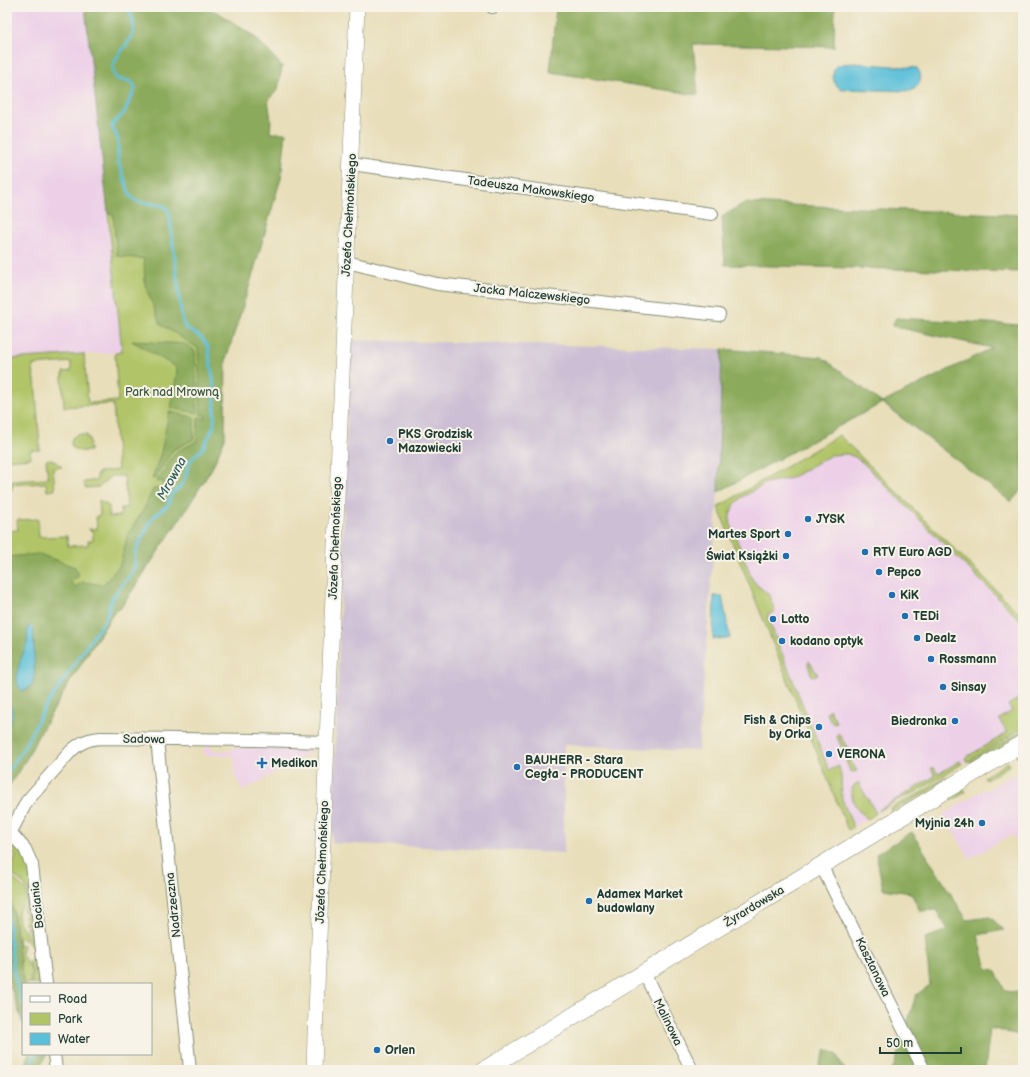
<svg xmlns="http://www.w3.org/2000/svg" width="1030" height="1077" font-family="'Balsamiq Sans',sans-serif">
<rect width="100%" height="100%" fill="#f7f3e8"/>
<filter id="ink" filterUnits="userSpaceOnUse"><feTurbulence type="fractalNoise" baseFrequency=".025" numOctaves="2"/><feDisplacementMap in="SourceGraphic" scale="8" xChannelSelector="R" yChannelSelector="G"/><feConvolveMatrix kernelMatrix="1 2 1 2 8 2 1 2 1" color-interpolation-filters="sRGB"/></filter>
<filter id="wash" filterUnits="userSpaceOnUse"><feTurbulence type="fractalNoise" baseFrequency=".012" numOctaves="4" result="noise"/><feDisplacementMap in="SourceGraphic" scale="16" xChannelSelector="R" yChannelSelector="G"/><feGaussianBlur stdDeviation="0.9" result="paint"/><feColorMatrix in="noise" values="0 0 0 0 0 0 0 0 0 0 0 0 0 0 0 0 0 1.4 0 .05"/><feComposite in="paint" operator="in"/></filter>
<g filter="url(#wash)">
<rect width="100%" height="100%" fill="#e8deb9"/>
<path fill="#edd0e8" d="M7,7H85L122,352L7,359Z
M839,435L1023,617V726L944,774L943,773L848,830L718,507Z
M204,747H212V751H233V747L310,750L312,751L243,791L234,774L235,756L204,755Z
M1012,775L1023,776V852L1012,834L970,859L943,814L985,789L986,791Z"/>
<path fill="#ccbed4" d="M350,340L722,349L718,492L698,751L564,745V853L332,843Z"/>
<path fill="#b1c468" stroke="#68804e" d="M108,213L151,215L160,221L225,438L212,468L189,505L120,609H116L105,626L7,566V531L18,530L17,520L38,519L39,537L67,536L68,546L88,545V540H93V531H90L89,529H97L96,516L100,515L99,500L109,506V517L120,516L121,508H127L124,476H111L99,487L85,488L84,482L97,480V474H99V472L118,470L113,404L64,407L62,377H63V372L71,371V362L33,365L34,379H35L40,446L38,447L40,448V450H30L31,458L7,460V396L9,387L7,380V359L84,354L88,403L118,401L115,353L122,352Z
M82,434L83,435H87V438H89L90,444L88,445V446L90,447V451C82,452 67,451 72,438L76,435Z
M839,435L1023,617V623L862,462L855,457L847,454L831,455L791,478L766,483L742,497L735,504L730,514V522L752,579L757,585L769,595L775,611L767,616L829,770L839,766L841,776L842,799L852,824V828L848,830L718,507Z
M52,459L62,467L53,468L55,490L47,491L46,483L12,485V490H7V488H10V484H12V481L48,479L46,460Z
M809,661L818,675L813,676L811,674L808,665Z
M1023,696V728L967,762L965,758L1007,733L999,719L1012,711L1008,705Z
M829,709L837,723L833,724L831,722L827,713Z
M1021,732L1023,733V737L1006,747L971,763L970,762Z
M838,733L847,747L842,748L837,737Z
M848,757L857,771L854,772L850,771L846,761Z
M960,761L962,764L916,792L895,801L879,811V810L935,776L931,768H934L938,774Z
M1008,762L1010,765L986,780L984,777Z
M946,777V778L929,792L891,811L890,808L917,795Z
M858,782L876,813L868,819C858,813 850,800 852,788Z
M964,789L966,792L951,801L949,798Z
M14,843C34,863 32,894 34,921L29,924H25L26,915L23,909C30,899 30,889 21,881C18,879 13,876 12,872C11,867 15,861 16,857L13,852L14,849Z
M7,853L11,854L13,857C13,862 9,867 10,873C13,883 29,885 26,898C25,904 20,907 18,912C18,916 18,921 21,925C24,931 28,933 26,940L18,937L19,945H23C18,959 29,960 31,971C32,975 30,980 29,984H25L22,976L14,917L7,884Z
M34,924L43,984H31L33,974L29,962C35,954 34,948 28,942L29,934L26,927H30Z"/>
<path fill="#8caa5c" stroke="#567448" d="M85,7H203L219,13L255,37L282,66L278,90L268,100L271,120L270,133H286L281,178L249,287L226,359L225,438L212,468L189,505L120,609H116L70,682L37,738L27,758L7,789V557L39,554L75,567L79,576L70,581L75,587L83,582L103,585L120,565L128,534L144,509L153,489L163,487V481L156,482L176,452L197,441L198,417L205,419L206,416L201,415L198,348L160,324L145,285L144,259L117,256L113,214L108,213Z
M556,7H835L834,47L693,44L698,95L550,72Z
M744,203L1023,215V272L725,265L722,217Z
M896,318L1023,325V488L1011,502L882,403L718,492L722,349L822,357L882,403L992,348L892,326Z
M132,341L185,344L194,350L195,352L198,413L171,408L177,372L176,367Z
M169,412L194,417V439L173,450L154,479H152L161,453Z
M912,832L967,920L990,917L1004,930L978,935L987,969L995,970L1005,991L1023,993V1036L990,1028L985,1070H891L893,1069L916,995L930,985L925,938L948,930L936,910L920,911L911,893L883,889L876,854Z
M7,884L14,917L22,976L25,984H23V1024L9,982L7,973Z
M826,1049L836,1054L845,1070H817Z
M28,1054H47C45,1060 40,1064 38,1070H23Z"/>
<path fill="#5bbfd9" stroke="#3d7e86" d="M854,63L917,68C924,77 920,87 910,91L842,89C832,85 831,74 836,66L842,64Z
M714,596H722L730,638L713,639Z
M31,626L33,628C34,637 34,647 34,656C34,668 38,687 22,691C10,680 23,655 27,643C28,637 27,632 28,627Z
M7,702C16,710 12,720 7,729Z"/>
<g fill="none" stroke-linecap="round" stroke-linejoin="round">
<path stroke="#5bbfd9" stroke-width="3" d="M7,774L23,749L44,709L106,618L112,598L131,574L135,566V555L136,550L151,520L154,516L168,505L171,494L179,488L185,479L189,462L203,448L214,426L215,392L208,347L202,338L187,329L184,325L182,319L169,211C160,198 139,209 130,195L118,161V140L116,133L113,130L112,125L124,113L135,89L134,85L130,81L117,79C100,59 140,45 133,21C132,16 130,11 126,7
M7,913L14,975L23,1004
M30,1070L35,1054"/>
</g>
</g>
<g filter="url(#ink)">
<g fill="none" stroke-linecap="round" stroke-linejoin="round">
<g stroke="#848e76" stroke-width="14">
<path id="minor" d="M492,7H493
M351,164L712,214
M347,262L437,284L719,315
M157,739L190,1070
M1016,747L1023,757
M10,832L25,849L32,865L46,984
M7,836L14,826L27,801L71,751C81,742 88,739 101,738L255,740L327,742
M821,865L924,1070
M644,973L692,1070
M54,1054L56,1070"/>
</g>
<g stroke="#848e76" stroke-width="16">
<path id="tertiary" d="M314,1070L315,1036L357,7"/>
</g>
<g stroke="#848e76" stroke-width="18">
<path id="secondary" d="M484,1070L1023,743"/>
</g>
<use href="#minor" stroke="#fff" stroke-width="12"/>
<use href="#tertiary" stroke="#fff" stroke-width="15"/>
<use href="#secondary" stroke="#fff" stroke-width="17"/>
</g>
</g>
<g fill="#1f6fb2" stroke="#f7f3e8" stroke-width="1.5">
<circle cx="390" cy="441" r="4"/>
<circle cx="808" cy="519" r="4"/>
<circle cx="788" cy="534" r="4"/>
<circle cx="865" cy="552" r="4"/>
<circle cx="786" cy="556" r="4"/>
<circle cx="879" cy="572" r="4"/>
<circle cx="892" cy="595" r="4"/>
<circle cx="905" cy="616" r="4"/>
<circle cx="773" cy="619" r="4"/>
<circle cx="917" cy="638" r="4"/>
<circle cx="782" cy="641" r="4"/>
<circle cx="931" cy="659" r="4"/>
<circle cx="943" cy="687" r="4"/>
<circle cx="955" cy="721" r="4"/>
<circle cx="819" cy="727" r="4"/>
<circle cx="829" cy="754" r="4"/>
<path d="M260 757h4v4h4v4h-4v4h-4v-4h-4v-4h4z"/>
<circle cx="517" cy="767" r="4"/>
<circle cx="982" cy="823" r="4"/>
<circle cx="589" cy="901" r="4"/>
<circle cx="377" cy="1050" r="4"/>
</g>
<g text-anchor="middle" stroke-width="4" stroke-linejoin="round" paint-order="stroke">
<g font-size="12" fill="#1f3d34" stroke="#f7f3e8">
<text transform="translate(531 189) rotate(8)" y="4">Tadeusza Makowskiego</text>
<text transform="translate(349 215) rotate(-87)" y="4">Józefa Chełmońskiego</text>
<text transform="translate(532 294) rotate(6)" y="4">Jacka Malczewskiego</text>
<text transform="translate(335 538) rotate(-88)" y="4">Józefa Chełmońskiego</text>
<text transform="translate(144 739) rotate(1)" y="4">Sadowa</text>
<text transform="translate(322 862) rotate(-88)" y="4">Józefa Chełmońskiego</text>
<text transform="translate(37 905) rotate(-96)" y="4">Bociania</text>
<text transform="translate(173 905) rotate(-96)" y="4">Nadrzeczna</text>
<text transform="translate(754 906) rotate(-31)" y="4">Żyrardowska</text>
<text transform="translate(873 967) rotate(64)" y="4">Kasztanowa</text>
<text transform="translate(668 1022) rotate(64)" y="4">Malinowa</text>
</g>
<g font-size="12" fill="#3c583e" stroke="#f7f3e8">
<text x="172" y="396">Park nad Mrowną</text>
</g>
<g font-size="12" font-weight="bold" fill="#1f3d34" stroke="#f7f3e8" text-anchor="start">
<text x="398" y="438">PKS Grodzisk<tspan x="398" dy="14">Mazowiecki</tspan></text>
<text x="816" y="523">JYSK</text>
<text x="780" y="538" text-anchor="end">Martes Sport</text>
<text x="873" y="556">RTV Euro AGD</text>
<text x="778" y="560" text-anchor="end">Świat Książki</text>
<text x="887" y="576">Pepco</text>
<text x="900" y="599">KiK</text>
<text x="913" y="620">TEDi</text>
<text x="781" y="623">Lotto</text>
<text x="925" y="642">Dealz</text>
<text x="790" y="645">kodano optyk</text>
<text x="939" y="663">Rossmann</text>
<text x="951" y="691">Sinsay</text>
<text x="811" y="724" text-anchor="end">Fish &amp; Chips<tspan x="811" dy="14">by Orka</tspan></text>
<text x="947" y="725" text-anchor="end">Biedronka</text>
<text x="837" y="758">VERONA</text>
<text x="525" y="764">BAUHERR - Stara<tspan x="525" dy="14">Cegła - PRODUCENT</tspan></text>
<text x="271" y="767">Medikon</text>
<text x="974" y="827" text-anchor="end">Myjnia 24h</text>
<text x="597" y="898">Adamex Market<tspan x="597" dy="14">budowlany</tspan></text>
<text x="385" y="1054">Orlen</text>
</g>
<g font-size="13" font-style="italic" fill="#2e5e5d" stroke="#f7f3e8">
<text transform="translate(171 478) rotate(-61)" y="5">Mrowna</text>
</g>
</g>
<rect width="1030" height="1077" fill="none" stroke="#f7f3e8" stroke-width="24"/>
<rect x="22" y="983" width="130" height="72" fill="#f7f3e8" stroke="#a1aaa0"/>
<rect x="30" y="996" width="20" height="6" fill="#ffffff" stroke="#a1aaa0"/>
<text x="58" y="1003" font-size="12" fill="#1f3d34">Road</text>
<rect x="30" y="1013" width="20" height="12" fill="#b1c468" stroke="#a1aaa0"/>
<text x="58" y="1023" font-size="12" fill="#1f3d34">Park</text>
<rect x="30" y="1033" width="20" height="12" fill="#5bbfd9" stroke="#a1aaa0"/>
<text x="58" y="1043" font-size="12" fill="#1f3d34">Water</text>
<path d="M880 1047v6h81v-6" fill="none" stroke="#1f3d34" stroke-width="2"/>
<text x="886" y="1047" font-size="12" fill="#1f3d34" stroke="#f7f3e8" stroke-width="3" paint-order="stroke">50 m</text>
</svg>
